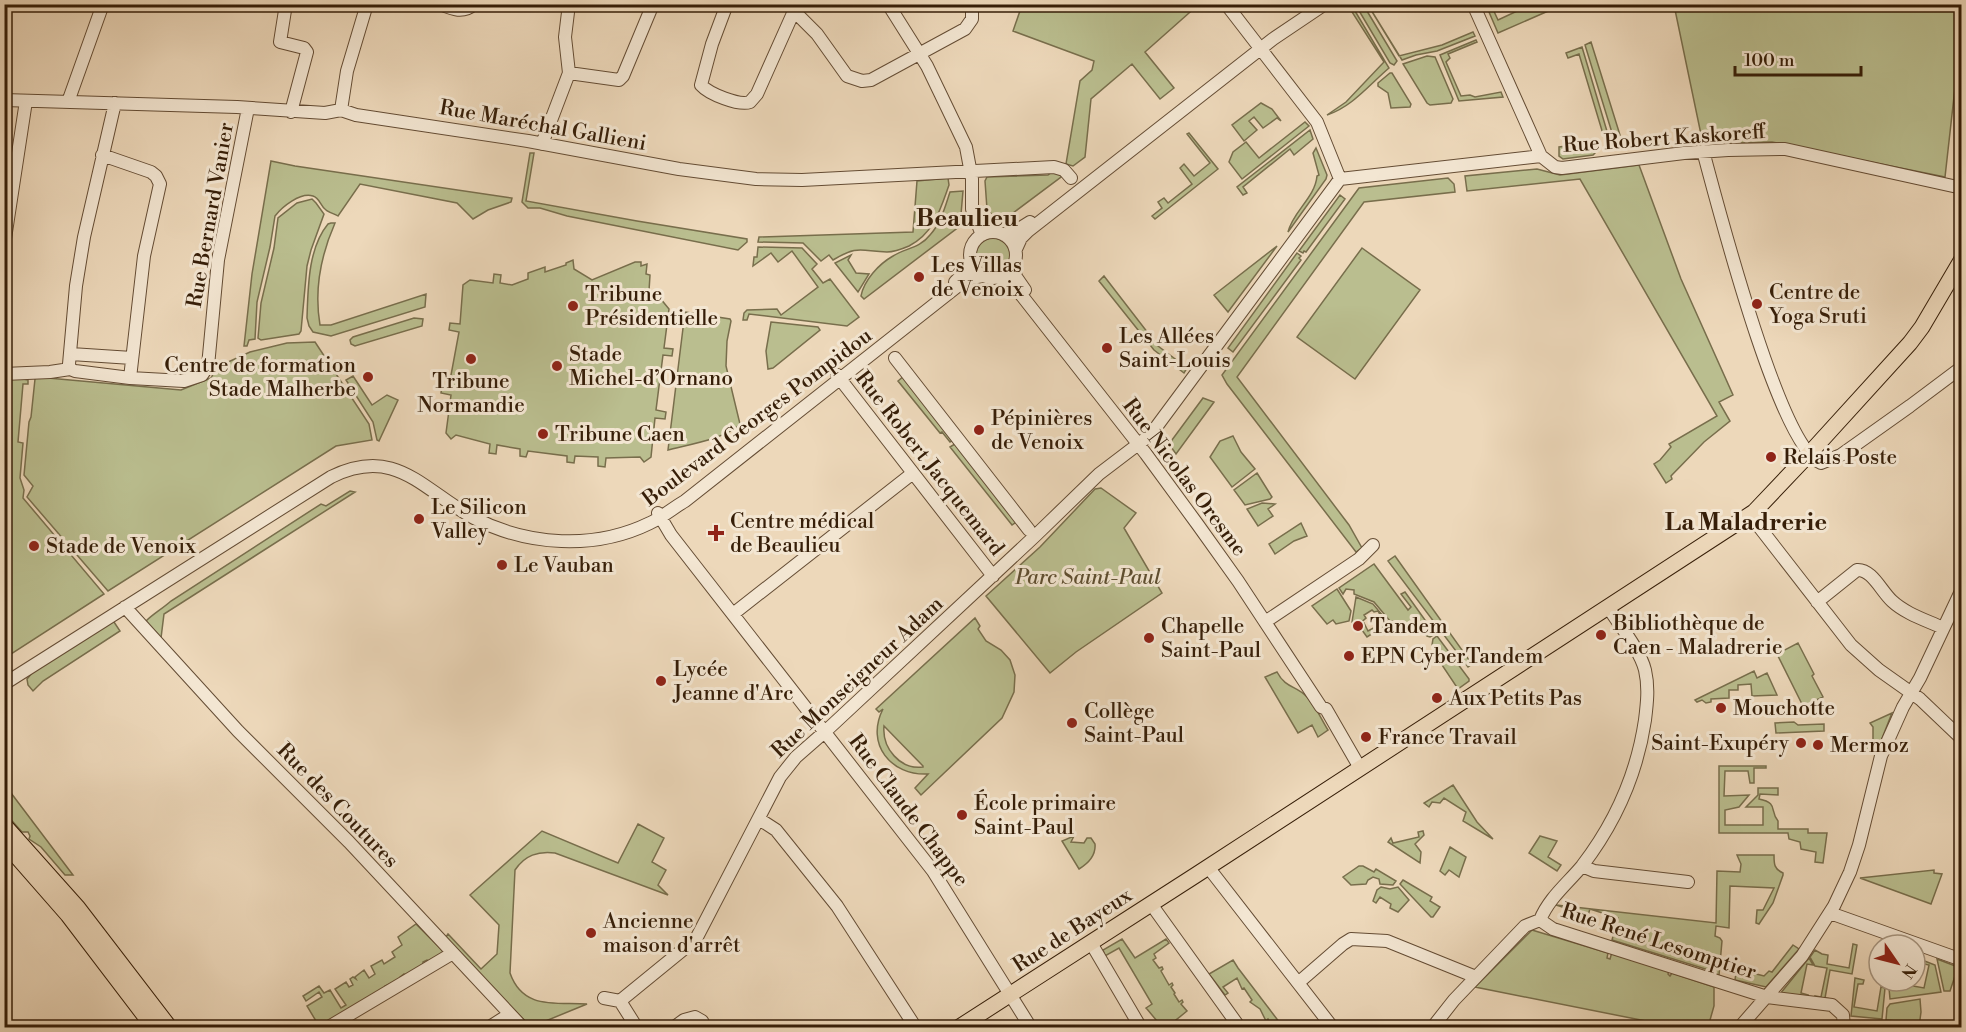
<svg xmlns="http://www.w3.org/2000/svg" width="1966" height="1032" font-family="'Libre Bodoni',serif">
<rect width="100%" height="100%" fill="#edd8ba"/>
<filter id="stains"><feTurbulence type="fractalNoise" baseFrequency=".00333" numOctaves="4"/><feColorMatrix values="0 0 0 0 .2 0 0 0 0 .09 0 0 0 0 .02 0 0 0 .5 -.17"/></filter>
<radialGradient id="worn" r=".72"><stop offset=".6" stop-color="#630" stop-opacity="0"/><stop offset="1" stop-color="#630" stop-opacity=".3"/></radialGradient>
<path fill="#babe8f" stroke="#786e4c" stroke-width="1.5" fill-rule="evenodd" d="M1022,5V4L1198,5L1145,52L1174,88L1160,99L1132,64L1091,99L1085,157L1073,166L1066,164L1080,81L1092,70L1094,61L1013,31Z
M1368,5L1399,56L1442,45L1473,32L1475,36L1437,51L1416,55L1402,60Z
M1486,5H1491L1498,20L1530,5H1562L1498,33Z
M1674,5H1961V34L1945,177L1772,142L1703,144Z
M1364,6L1397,61L1394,65L1390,63L1358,9Z
M1355,11L1389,68C1369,85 1352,107 1327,115L1346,102L1384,62L1352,12Z
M1476,40L1477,42L1448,54L1450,58L1446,62L1461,96L1470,95L1475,97L1501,92L1503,97L1459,101L1440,55Z
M1591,42L1620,135L1619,136H1613L1585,45Z
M1582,47L1609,138H1606L1605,134H1603L1579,54L1568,58L1566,53Z
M1427,56L1435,57L1453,99L1451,103L1430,105L1427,103L1403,64Z
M1390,73H1392L1411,104L1410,107L1391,108L1388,93L1378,86V83Z
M1261,103L1272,109L1281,121L1277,118L1263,128L1254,117L1249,121L1257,130L1244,141L1232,125Z
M1305,122L1309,126L1242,179L1229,162L1233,152L1246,142L1259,158Z
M1310,130L1313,139L1294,155L1290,149L1243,187L1247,193L1243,195L1237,187Z
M1189,133L1218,169L1155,219L1152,216L1162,208L1158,202L1164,198L1168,203L1192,184L1180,168L1184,164L1194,176L1210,163L1187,134Z
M1592,143L1595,153L1593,155L1563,159L1559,156V147Z
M1316,148L1327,175L1326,179L1288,232C1293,211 1315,198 1317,176L1319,175L1313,153Z
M530,153H534L526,201L637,221L747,239V242L738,250L567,216L540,208H528L522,202Z
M271,161L295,166L512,198L511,202L488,210L473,219L457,203L360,184L338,216C335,214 328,212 326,210C320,206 320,198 313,196C300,192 282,207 275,216L270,247L257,302L255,339L249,340L247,346H244L252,274Z
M1639,165L1681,279L1733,395L1719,402L1730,421L1704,442L1671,476L1672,479L1666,483L1654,464L1660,460L1671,447L1669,444L1717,416L1580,179L1467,191L1465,176L1537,169L1560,175Z
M1052,172L1061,175V177L1005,219L995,218L987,209L985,181L987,177L1048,175Z
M948,178L949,185C940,210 934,233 909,246C902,249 895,252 887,252C860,251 858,245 833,260L829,255L821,261L803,243L758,242L759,237L913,232L917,181Z
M1448,178L1454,184L1455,192L1364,202L1237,377L1349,525L1362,548L1356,552L1227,384L1222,375L1359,188Z
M963,191L960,226L864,299L861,296C864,280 879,264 893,256C906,248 920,248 930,235C941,223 945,207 950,192Z
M1340,195L1345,199L1306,252L1304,251L1303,253L1299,251Z
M312,199L316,203L324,214L311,250L307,266L301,331L299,334L261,340L258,338L261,303L274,248L278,218L297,203Z
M331,223H335C321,255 314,290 320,325H331L426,294L425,307L331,336L313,332L309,326L307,318C308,288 308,248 328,224Z
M976 255a17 17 0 1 1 34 0a17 17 0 1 1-34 0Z
M1277,246L1228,312L1214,295Z
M758,247L802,248L817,264L812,269L823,283L830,279L859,317L847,326L749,314L747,320H743L744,313L747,310L777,309L781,315L818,287L792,251L778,262L771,253L753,266L754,257H757Z
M1362,248L1420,290L1355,379L1297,337Z
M1297,253L1301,256L1299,258L1301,260L1233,352L1228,348Z
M851,255L848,260L856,273L869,274L858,292L835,263Z
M573,260L574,269L592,280L635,262H641V266L647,264L646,274L650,275L649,291L655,292L669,309L664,348L673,349L672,356L663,355L656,410L666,412L665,419L655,418L651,457L644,462L640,457L606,458L605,467L598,466V457L575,456L574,463L567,462V456L528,451L526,457L520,456V449L497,445L496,454L489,453L490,444L456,435L451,439L446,433L451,395L441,393L442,386L452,387L453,376L451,375L459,332L449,330L450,323L460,324L463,285L470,280L493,283L494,274L501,275L500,283L512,285L528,279V273L545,267V272L566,265V263Z
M1104,276L1158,346L1187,368L1184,373L1154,350L1099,281Z
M685,312L730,319L731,321L727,341L726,366L740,424C728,438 687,445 668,450Z
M414,318L423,319L422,326L355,346L351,344L350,340L353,337Z
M771,322L818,327L820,330L773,368L768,369L766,351Z
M315,342L369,424L372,440L336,446L108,591L27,497L33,486L24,475L29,422L31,417L35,379L37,377L181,390L211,378L217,367L250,352L287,343Z
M4,375L28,380V384H23L18,442L23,443L20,478L24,490L23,498L104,594L5,658Z
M905,375L955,439L950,442L942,432L940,433L898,381Z
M353,376L372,405L387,395L398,400L379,441L377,440L373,422L346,380Z
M1203,398L1214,402L1176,454L1169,444Z
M1233,436L1241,452L1255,469L1232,487L1210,457L1220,441Z
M958,442L1019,520L1012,525L950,447Z
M1257,473L1272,497L1270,499L1245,505L1234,490Z
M1101,488L1136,513L1124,528L1162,593L1076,652L1050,673L986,596L1040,547L1095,489Z
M350,491L355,492L164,614L161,638L146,621C153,614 162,609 171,601L321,504L326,506Z
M1262,503L1275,504L1268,509L1273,516L1258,526L1247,509Z
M1301,523L1307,536L1294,541L1275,554L1269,544Z
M1395,556L1472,664L1468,667L1388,561Z
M1374,564L1408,610L1411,607L1401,594L1405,592L1435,634L1430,637L1427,636L1419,625L1410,630L1406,624L1401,627L1397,621H1390L1374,602L1354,594V590L1346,589L1343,594L1339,588Z
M1337,589L1351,611L1349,621L1336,624L1333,620L1327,624L1312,606Z
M1356,597L1373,604L1389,623L1367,637L1359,626L1364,623L1368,631L1381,624L1384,621L1378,611L1374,612L1372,610L1364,615L1366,618L1358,625L1352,622Z
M975,618L980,626L978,629L986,641L1001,650L1010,660L1015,675L1014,692L1002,718L921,795L915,788L928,774C891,776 865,744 883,709L879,712L876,709ZM884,726L923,766V767C900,770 882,748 884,726Z
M112,619L120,631L43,681L33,691L28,685L27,679L32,673Z
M1437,636L1469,679V681L1458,689L1440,662L1443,660L1432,645L1433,639Z
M1798,643L1814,674L1812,676L1823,697L1803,706L1777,654Z
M1754,671L1757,678L1767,673L1777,695L1752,696L1751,684L1738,685V690H1729V698L1711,699V702L1706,703L1702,700L1697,702L1695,700Z
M1277,672C1286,689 1296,685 1307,697C1316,706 1321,719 1328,730L1318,737L1312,725L1298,733L1265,677Z
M1892,713L1877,751C1869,752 1859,755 1854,748H1865V743L1873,742V727L1870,723Z
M1794,722L1798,725L1824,724V731L1776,733L1775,723Z
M1719,766H1766V768H1754V783H1750L1748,771H1725L1724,796L1749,795L1739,807L1725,810V825H1763V807H1746L1758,795V788H1778V795L1760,794L1759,799C1779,803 1769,810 1778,821V829H1808V833H1827L1823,863L1815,862L1816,852L1801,849L1800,842L1789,839L1788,833H1719Z
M5,785L73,875H65L41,847L29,839L30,836L28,832H22L5,813Z
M1453,785L1477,822L1493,839L1463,821L1466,812L1444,798L1440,803L1432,802L1429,807L1424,803Z
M638,824L664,838L652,862L666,870L658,885L668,895L555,853C538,851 525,855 515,870L510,973C523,1010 555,1002 587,1004L531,1027L447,941L446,937L448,934L481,969L497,954L499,925L470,895L542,831L618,863Z
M1423,831L1424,835L1415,844L1421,852L1420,863L1388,842L1391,838L1393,843L1419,837L1418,832Z
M1074,836L1071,842L1084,843L1087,838H1091L1095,844C1096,855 1089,863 1079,869L1062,841Z
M1540,836L1557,841L1548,857L1561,865L1557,871L1529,853Z
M1450,847L1466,857L1459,877L1449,870L1445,875L1440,871Z
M1737,855H1774C1774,864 1774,869 1783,873V875L1773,903L1759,924L1756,923L1757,910H1763L1774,888L1730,886L1729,928L1716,926L1715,936L1720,938L1722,941L1719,975L1712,973V971L1612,940L1618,918L1590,909L1588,915L1556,905L1716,923L1717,871L1740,872L1741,864Z
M1359,866H1363L1374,872L1376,869L1396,881L1393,885L1380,884L1379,879L1373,877L1368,880L1366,884L1351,885L1343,877Z
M1934,870V873L1942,874L1931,904L1860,878Z
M1403,880L1432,897L1430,901L1440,907L1433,917H1431L1400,884Z
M1381,887L1390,889L1398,887L1409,900L1398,912L1390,908L1391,904L1380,897L1376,903L1373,901L1377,890Z
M416,924L445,953L431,962L427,960L423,962V967L407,976L404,974L400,977V980L385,986V989L322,1026H319L307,1006L322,997L319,992L306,1001L303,996L319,986L324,993L330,990L341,1008L346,1005L335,989L346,982L349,987L353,985L350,979L353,977L356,979L355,977L364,970L369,978L375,974L371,966L382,960L384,964L395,957L392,952L402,945L398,937Z
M1532,930L1608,953L1607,958L1610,959L1612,952L1669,970L1668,974L1670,976L1672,973L1714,987V1006L1708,1027H1676L1475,987Z
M1122,939L1135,958L1166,939L1169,943L1154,954L1156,958L1153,960L1159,968L1162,967L1163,969L1161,971L1169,985L1172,983L1173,985L1171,987L1175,993L1174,994L1179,1002L1182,1000L1183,1002L1181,1004L1187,1011L1176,1020L1181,1027H1162L1147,1009L1146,1008L1152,1004L1119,948L1105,956L1103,950Z
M1853,944L1857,945L1852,974L1830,970L1825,998L1831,999L1815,998V996L1821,997L1827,968L1815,966L1810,957L1815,950L1822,954L1828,955L1827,964L1849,968Z
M1793,945L1799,949L1766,987L1735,980L1736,973L1750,978L1752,973L1764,976L1769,971L1772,972Z
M1809,958L1813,965L1807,964L1801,993L1808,995L1807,997L1780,994Z
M1937,959L1958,967L1950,991H1944Z
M1233,960L1238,968L1283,1027H1273L1268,1019L1266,1021L1260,1009L1250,1002L1252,1000L1244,988L1242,989L1237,978L1223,987L1228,993L1225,995L1209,974Z
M1922,960L1935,965L1941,992L1890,999L1889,988L1897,989L1899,981H1902V984L1924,988L1929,965L1920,963Z
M1855,978L1864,980L1863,984H1858L1854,1007L1877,1011L1881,987L1885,988L1882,1019L1851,1016Z
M1920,999L1921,1012L1919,1027H1904L1905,1022L1886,1020L1887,1008L1890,1004Z"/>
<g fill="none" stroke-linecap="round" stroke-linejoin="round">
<g stroke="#644c34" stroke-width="14">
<path id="minor" d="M286,4L280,42L304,48L307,52L291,112
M440,4C452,9 463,14 474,4
M727,4L712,44L701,85C709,94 739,106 750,102L757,94L794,11
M787,4L817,34L847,76L862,81L871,80L965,29L972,19V4
M888,4L927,66L966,147L972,179V209L982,235
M1226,4L1317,122L1340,179
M1473,4L1541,156
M569,73L619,80L623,76L653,4
M4,100L237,107L325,113L341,110L356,115L528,141L679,169L756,179L802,180L1054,167L1064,170L1071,178
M68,102L103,4
M341,110L347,71L367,4
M542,144L569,73L565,37L569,4
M1703,151C1717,202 1779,447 1821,463L1841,455L1910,406L1962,367
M102,155L151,172L156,176L160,184L144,256L130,378
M970 255a23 23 0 1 1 46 0a23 23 0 1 1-46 0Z
M1004,235L1014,232L1030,222
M4,245L26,101
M1016,249L1021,238L1028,231L1273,39L1325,4
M1014,267L1016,277L1025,290
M999,278L1008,281L1015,287L1146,454L1198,525L1238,581L1321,707L1326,709L1360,768
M955,282L966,271L971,262
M71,354L132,358
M895,358L1029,530
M70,369L69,364L76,286L84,237L115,103
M4,374L50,372L70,369L75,371L130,378L184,381L202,375L208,366L218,260L248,108
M837,375L993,576
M658,513L671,535L933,871L1031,1028
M1750,515L1851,645L1879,670L1920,699L1962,739
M1817,602L1857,570C1872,569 1881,591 1892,601C1906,614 1926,620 1943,628
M125,607L238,731L349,842L523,1028
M733,614L913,473
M1265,622L1359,559L1373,545
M4,684L331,477C396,445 422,490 474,518C528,546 595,550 650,523C663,517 673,508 685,501L959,285L971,278L983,276
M759,819L776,830L837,906L916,1028
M1582,866L1594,871L1688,882
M1208,867L1333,1028
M1151,904L1240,1028
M1830,913L1962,960
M1540,920C1549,898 1567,884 1582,866C1615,823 1637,774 1645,720C1647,704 1649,687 1645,670C1640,650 1620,626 1608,607
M1540,920L1553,929L1767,997L1832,1005L1843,1015L1844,1028
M1091,943L1141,1028
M1298,983L1343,944L1351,939L1387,941L1476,977
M604,998L620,1001
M620,1001L696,939L780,777L796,757L828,729L1035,536L1099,474L1145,439L1157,426L1340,179L1541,156L1555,167L1562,168L1684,153L1728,150L1785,149L1962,188
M620,1001L637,1028
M327,1028L453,953
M488,1028L510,1014
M673,1028L684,1020L695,1017L702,1021L706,1028
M1432,1028L1454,1000L1525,926L1540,920
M1739,1028L1802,956L1834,906L1850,872L1859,845L1881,756L1903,707L1920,678L1962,589
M1959,1028L1962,1016"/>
</g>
<g stroke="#361e08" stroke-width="17">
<path id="major" d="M4,825L78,908L170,1028
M4,842L68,915L154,1028
M958,1028L1196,875L1754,512L1809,454L1910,343L1922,327L1962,259"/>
</g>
<use href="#minor" stroke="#f3e6d2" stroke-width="12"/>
<use href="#major" stroke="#edd8ba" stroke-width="15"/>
</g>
<g fill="#8f2418" stroke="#f3e6d2" stroke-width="2">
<circle cx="919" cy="277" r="6"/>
<circle cx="1757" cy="304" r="6"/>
<circle cx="573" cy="306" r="6"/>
<circle cx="1107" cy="348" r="6"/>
<circle cx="471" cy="359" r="6"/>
<circle cx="557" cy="366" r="6"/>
<circle cx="368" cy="377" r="6"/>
<circle cx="979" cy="430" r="6"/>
<circle cx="543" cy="434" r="6"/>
<circle cx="1771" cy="457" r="6"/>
<circle cx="419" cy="519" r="6"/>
<path d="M713 524h6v6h6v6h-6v6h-6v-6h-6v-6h6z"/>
<circle cx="34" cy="546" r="6"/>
<circle cx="502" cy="565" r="6"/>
<circle cx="1358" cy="626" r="6"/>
<circle cx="1601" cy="635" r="6"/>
<circle cx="1149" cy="638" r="6"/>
<circle cx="1349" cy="656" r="6"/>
<circle cx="661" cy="681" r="6"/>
<circle cx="1437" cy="698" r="6"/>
<circle cx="1721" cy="708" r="6"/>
<circle cx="1072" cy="723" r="6"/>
<circle cx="1366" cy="737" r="6"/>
<circle cx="1801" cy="743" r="6"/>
<circle cx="1818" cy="745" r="6"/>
<circle cx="962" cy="815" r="6"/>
<circle cx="591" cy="933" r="6"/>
</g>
<g text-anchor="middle" stroke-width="6" stroke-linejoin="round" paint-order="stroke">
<g font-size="21" fill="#361e08" stroke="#f3e6d2">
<text transform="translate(543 125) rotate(10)" y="7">Rue Maréchal Gallieni</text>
<text transform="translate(1664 138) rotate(-4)" y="7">Rue Robert Kaskoreff</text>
<text transform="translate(210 215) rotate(-80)" y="7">Rue Bernard Vanier</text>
<text transform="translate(757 417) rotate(-37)" y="7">Boulevard Georges Pompidou</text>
<text transform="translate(930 463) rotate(52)" y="7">Rue Robert Jacquemard</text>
<text transform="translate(1185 477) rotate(53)" y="7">Rue Nicolas Oresme</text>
<text transform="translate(857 677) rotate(-43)" y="7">Rue Monseigneur Adam</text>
<text transform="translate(338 805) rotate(46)" y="7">Rue des Coutures</text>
<text transform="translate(909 810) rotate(53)" y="7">Rue Claude Chappe</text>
<text transform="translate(1072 930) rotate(-33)" y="7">Rue de Bayeux</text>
<text transform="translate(1659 941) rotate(18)" y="7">Rue René Lesomptier</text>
</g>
<g font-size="21" fill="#361e08" stroke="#f3e6d2" text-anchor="start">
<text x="931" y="272">Les Villas<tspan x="931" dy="24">de Venoix</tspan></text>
<text x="1769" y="299">Centre de<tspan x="1769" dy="24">Yoga Sruti</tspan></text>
<text x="585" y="301">Tribune<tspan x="585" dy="24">Présidentielle</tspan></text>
<text x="1119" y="343">Les Allées<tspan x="1119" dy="24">Saint-Louis</tspan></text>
<text x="569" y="361">Stade<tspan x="569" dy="24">Michel-d’Ornano</tspan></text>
<text x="356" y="372" text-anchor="end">Centre de formation<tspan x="356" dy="24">Stade Malherbe</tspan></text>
<text x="471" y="388" text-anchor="middle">Tribune<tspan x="471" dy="24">Normandie</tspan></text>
<text x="991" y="425">Pépinières<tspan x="991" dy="24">de Venoix</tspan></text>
<text x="555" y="441">Tribune Caen</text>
<text x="1783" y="464">Relais Poste</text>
<text x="431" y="514">Le Silicon<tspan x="431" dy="24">Valley</tspan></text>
<text x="730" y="528">Centre médical<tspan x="730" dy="24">de Beaulieu</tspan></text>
<text x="46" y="553">Stade de Venoix</text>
<text x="514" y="572">Le Vauban</text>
<text x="1613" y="630">Bibliothèque de<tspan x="1613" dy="24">Caen - Maladrerie</tspan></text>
<text x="1161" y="633">Chapelle<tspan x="1161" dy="24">Saint-Paul</tspan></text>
<text x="1370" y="633">Tandem</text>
<text x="1361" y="663">EPN CyberTandem</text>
<text x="673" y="676">Lycée<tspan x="673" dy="24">Jeanne d'Arc</tspan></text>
<text x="1449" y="705">Aux Petits Pas</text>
<text x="1733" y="715">Mouchotte</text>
<text x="1084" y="718">Collège<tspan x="1084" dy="24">Saint-Paul</tspan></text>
<text x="1378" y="744">France Travail</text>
<text x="1789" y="750" text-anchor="end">Saint-Exupéry</text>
<text x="1830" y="752">Mermoz</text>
<text x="974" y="810">École primaire<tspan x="974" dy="24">Saint-Paul</tspan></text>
<text x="603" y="928">Ancienne<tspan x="603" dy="24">maison d'arrêt</tspan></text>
</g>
<g font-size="21" font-style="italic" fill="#5e4e30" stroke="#f3e6d2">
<text x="1088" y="584">Parc Saint-Paul</text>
</g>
<g font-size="24" font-weight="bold" fill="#361e08" stroke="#f3e6d2">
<text x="967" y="226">Beaulieu</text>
<text x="1746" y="530">La Maladrerie</text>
</g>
</g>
<rect width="1966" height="1032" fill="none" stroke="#edd8ba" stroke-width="24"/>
<rect x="6" y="6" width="1954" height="1020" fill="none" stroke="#361e08" stroke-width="3"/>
<rect x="12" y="12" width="1942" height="1008" fill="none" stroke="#361e08" stroke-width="1.5"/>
<g transform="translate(1897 963) rotate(125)"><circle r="28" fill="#f3e6d2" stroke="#a79681" stroke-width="1.5"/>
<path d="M0-4.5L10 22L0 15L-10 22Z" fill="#8f2418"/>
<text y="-9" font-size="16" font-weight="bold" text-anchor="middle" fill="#361e08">N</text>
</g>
<path d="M1735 66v9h126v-9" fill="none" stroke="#361e08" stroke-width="3"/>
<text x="1744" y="66" font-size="18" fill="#361e08" stroke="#f3e6d2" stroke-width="4.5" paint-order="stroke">100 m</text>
<rect width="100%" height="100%" filter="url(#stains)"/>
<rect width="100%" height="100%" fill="url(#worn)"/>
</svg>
